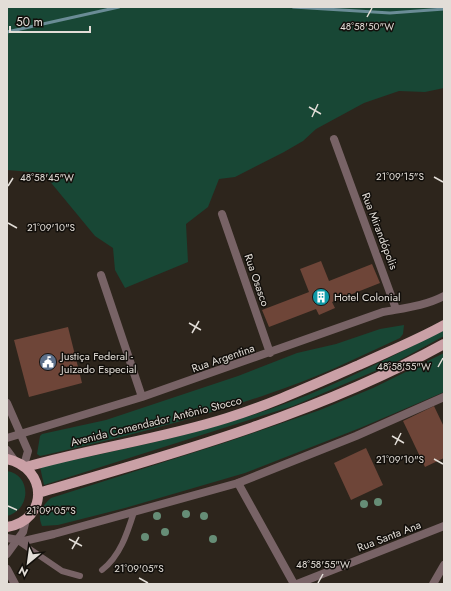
<svg xmlns="http://www.w3.org/2000/svg" width="451" height="591" font-family="Jost,sans-serif">
<rect width="100%" height="100%" fill="#2d251c"/>
<path fill="#184735" d="M7,7H444V88L425,92L399,91L364,103L316,129L303,141L284,152L235,177L219,179L208,207L186,224L188,262L125,288L115,270L113,248L95,236L43,173L7,170Z
M404,325L403,334L400,338C357,358 314,379 268,394C195,419 121,438 45,455L40,456L37,454L40,436L42,434L106,420L238,376L297,353L336,344L380,329Z
M444,330V336L396,362L293,406L44,485L40,467C123,449 207,433 287,403C341,383 393,356 444,330Z
M444,353V392L360,428L245,473L125,508L58,525L42,526C37,514 41,507 51,498L227,442L320,410L373,388Z
M7,471C32,475 31,510 7,516Z"/>
<g fill="none" stroke-linecap="round" stroke-linejoin="round">
<path stroke="#6a8c96" stroke-width="3" d="M293,7L390,13L444,9
M7,32L119,7"/>
</g>
<path fill="#6e4538" d="M321,261L329,281L372,264L380,283L332,302L335,308L319,315L316,309L269,327L262,310L309,292L300,269Z
M68,327L82,383L29,397L14,340Z
M434,406L444,427V458L425,467L403,421Z
M366,448L383,485L351,500L334,463Z"/>
<g fill="none" stroke-linecap="round" stroke-linejoin="round">
<path stroke="#786366" stroke-width="6" d="M18,541L62,571L80,576
M102,570C120,556 127,534 134,512"/>
<path stroke="#786366" stroke-width="8" d="M334,139L396,309
M222,214L270,353
M101,275L142,397
M7,403L28,451L24,465
M7,438L142,397L383,312C404,308 425,306 444,296
M7,450L15,461
M238,483L294,584
M7,554L23,532L26,519
M7,569L15,584
M297,584L444,526
M433,584L444,565"/>
<path stroke="#786366" stroke-width="8" d="M7,538L24,541L54,534L238,483L356,436L444,397"/>
<path stroke="#caa0a6" stroke-width="10" d="M7,459C48,468 49,520 7,527
M26,467C92,448 161,439 227,418C272,404 315,384 359,365C387,352 417,340 444,325
M38,493C177,453 317,414 444,344"/>
</g>
<g fill="#668d76">
<circle cx="378" cy="502" r="4"/>
<circle cx="364" cy="504" r="4"/>
<circle cx="186" cy="514" r="4"/>
<circle cx="157" cy="516" r="4"/>
<circle cx="204" cy="516" r="4"/>
<circle cx="165" cy="532" r="4"/>
<circle cx="145" cy="537" r="4"/>
<circle cx="213" cy="539" r="4"/>
</g>
<path fill="none" stroke="#e2ddd7" stroke-width="1.5" d="M367,17L372,8M309,107L321,114M312,117L318,104M434,177L443,182M8,186L13,178M8,223L17,228M189,323L201,330M192,333L199,321M438,367L443,358M392,436L404,443M395,445L401,433M434,459L443,464M8,506L17,510M69,539L82,546M72,549L79,537M139,578L148,583M318,583L323,574"/>
<defs>
<g id="building-disc" transform="scale(0.9)"><circle r="9.5" fill="#0f9aa8" stroke="#120f0b"/><path d="M-4-6H4V6H1V3H-1V6H-4ZM-2.5-4.3h1.7v1.8h-1.7ZM.8-4.3h1.7v1.8H.8ZM-2.5-1h1.7V.8h-1.7ZM.8-1h1.7V.8H.8Z" fill="#fff"/></g>
<g id="civic-disc" transform="scale(0.9)"><circle r="9.5" fill="#5c6f8a" stroke="#120f0b"/><path d="M-.6-6.5H3V-4.5H.6V-3L4-1V1h2V6H-6V1h2V-1L-.6-3ZM-1.2 2.5V6h2.4V2.5Z" fill="#fff"/></g>
</defs>
<g fill-rule="evenodd">
<use href="#building-disc" x="321" y="297"/>
<use href="#civic-disc" x="48" y="362"/>
</g>
<g text-anchor="middle" stroke-width="3" stroke-linejoin="round" paint-order="stroke">
<g font-size="11" fill="#e2ddd7" stroke="#120f0b">
<text transform="translate(380 231) rotate(69)" y="4">Rua Mirandópolis</text>
<text transform="translate(257 280) rotate(71)" y="4">Rua Osasco</text>
<text transform="translate(223 358) rotate(-19)" y="4">Rua Argentina</text>
<text transform="translate(156 421) rotate(-14)" y="4">Avenida Comendador Antônio Stocco</text>
<text transform="translate(389 536) rotate(-21)" y="4">Rua Santa Ana</text>
</g>
<g font-size="11" fill="#e2ddd7" stroke="#120f0b" text-anchor="start">
<text x="334" y="301">Hotel Colonial</text>
<text x="61" y="360">Justiça Federal -<tspan x="61" dy="13">Juizado Especial</tspan></text>
</g>
</g>
<g font-size="10" text-anchor="middle" fill="#e2ddd7" stroke="#120f0b" stroke-width="3" stroke-linejoin="round" paint-order="stroke">
<text x="367" y="30">48°58'50"W</text>
<text x="400" y="180">21°09'15"S</text>
<text x="47" y="181">48°58'45"W</text>
<text x="51" y="231">21°09'10"S</text>
<text x="404" y="370">48°58'55"W</text>
<text x="400" y="463">21°09'10"S</text>
<text x="51" y="514">21°09'05"S</text>
<text x="323" y="568">48°58'55"W</text>
<text x="139" y="572">21°09'05"S</text>
</g>
<rect width="451" height="591" fill="none" stroke="#e2ddd7" stroke-width="16"/>
<g transform="translate(28 563) rotate(209)" stroke="#120f0b" stroke-width="3" paint-order="stroke">
<path d="M0-3L7 15L0 10L-7 15Z" fill="#e2ddd7"/>
<text y="-6" font-size="11" font-weight="bold" text-anchor="middle" fill="#e2ddd7">N</text>
</g>
<path d="M10 26v6h80v-6" fill="none" stroke="#e2ddd7" stroke-width="2"/>
<text x="16" y="26" font-size="12" fill="#e2ddd7" stroke="#120f0b" stroke-width="3" paint-order="stroke">50 m</text>
</svg>
